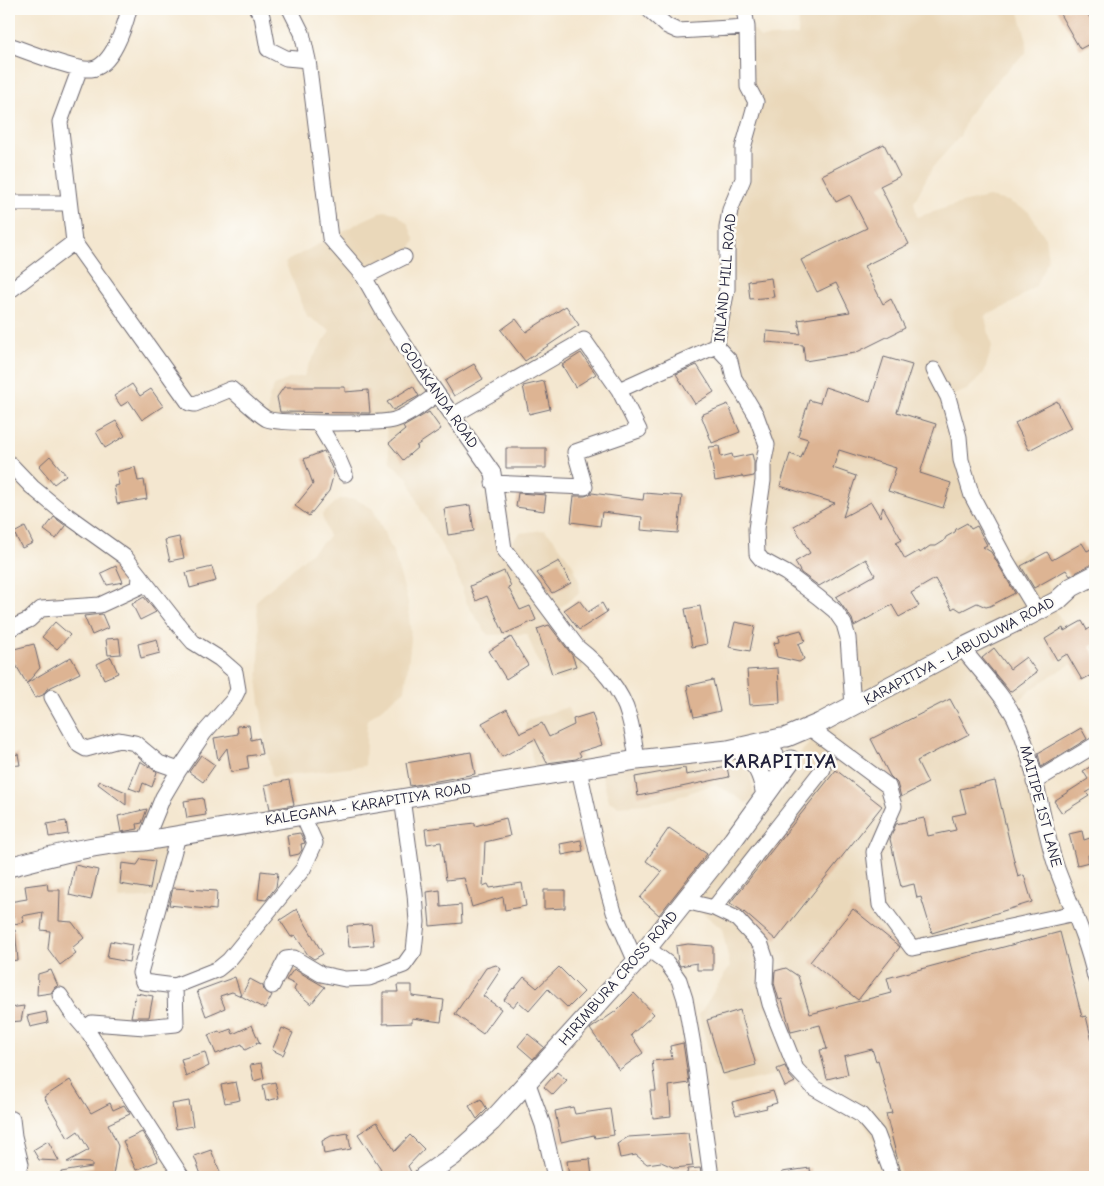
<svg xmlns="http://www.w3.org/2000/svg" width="1104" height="1186" font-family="'Comic Neue',sans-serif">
<rect width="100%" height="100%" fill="#fdfcf7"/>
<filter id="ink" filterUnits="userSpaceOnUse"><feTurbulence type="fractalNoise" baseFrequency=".02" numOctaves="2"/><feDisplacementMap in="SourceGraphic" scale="10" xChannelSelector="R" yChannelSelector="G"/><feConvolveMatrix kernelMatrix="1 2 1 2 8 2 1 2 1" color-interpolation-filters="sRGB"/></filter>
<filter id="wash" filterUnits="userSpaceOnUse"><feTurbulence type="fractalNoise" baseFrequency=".0096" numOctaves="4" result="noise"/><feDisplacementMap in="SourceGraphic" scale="20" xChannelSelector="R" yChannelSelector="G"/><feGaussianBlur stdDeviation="1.12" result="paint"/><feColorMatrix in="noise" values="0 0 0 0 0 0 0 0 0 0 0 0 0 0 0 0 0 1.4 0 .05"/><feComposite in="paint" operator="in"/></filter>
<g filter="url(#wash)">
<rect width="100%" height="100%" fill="#f4e7d0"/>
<path fill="#ead8ba" d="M815,9H1018L1027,41L1026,53L1004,73L972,110L966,120L960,136L932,168L914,202L917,217L961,203L988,197L1008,201L1029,212L1045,237L1048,260L1035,287L1007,306L985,316L992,347L984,373L967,390L948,397L961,460L1006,560L1020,556L1028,549L1057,601L1051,604L1085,657L1055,673L1032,689L1010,709L1095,977V1177H890L876,1143L845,1093L805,1069L728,1085L712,1062L699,1015L730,966L722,929L691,903L759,824L785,789L787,766L807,746L823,722L853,706L844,624L762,560L767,445L716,346L727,251L756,102L747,27L755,31L760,38L798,35L799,14Z
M384,211L396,213L408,224L415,241L404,257L365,276L481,455L505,548L520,533L544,530L552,537L573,565L579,581L580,592L552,614L587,655L582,670L561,680L549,678L536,658L527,634L488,635L467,604L455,569L420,508L408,478L390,462L385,421L267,419L269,397L275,385L289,379L304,376L308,366L330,331L307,316L285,262L364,220Z
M339,499H355L373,509L394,554L408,602L411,639L405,690L367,720L365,766L272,777L264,735L258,687L260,639L256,601L329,537L322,515Z
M568,707L586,769L536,776L525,724L528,720Z
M728,750L745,764L751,777L755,798L747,803L715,784L668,800L645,804L618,806L609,801L599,766Z
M178,836L163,893L148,898L119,899L115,842Z"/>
<g id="blocks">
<path fill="#ddb493" d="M1057,9H1085L1095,27V41L1080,49Z
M884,144L900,176L880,186L909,244L864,266L883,304L891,299L905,328L855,353L805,361L803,345L766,342L767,331L801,334L798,320L850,312L836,283L817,292L801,260L867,228L850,195L836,202L822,175Z
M771,278L774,297L750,299L748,281Z
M566,306L579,325L525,361L501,330L516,319L526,332Z
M581,353L596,374L575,387L562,365Z
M884,357L912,365L897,412L936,424L920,473L951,483L943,508L888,491L896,468L839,450L833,468L856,476L843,517L871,502L880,517L883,507L902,540L896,543L905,559L919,551L920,553L930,546H936L944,541L946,537L955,532L956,529L967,523L971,529L977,526L987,545L983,547L991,552L1015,593L990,606L986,607L977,603L961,611L955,607L952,609L935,579L911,593L919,606L899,617L892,605L854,626L852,619L836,597L875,575L866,559L819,586L801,573L795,562L810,553L794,526L835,503L780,486L790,454L801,458L808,439L798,436L809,400L820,403L825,387L870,402Z
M474,364L483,379L454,396L445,381Z
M697,365L714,392L695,404L676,374Z
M544,381L550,409L529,414L523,386Z
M132,384L140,396L151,389L163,406L142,420L129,401L121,406L114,396Z
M413,386L419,396L393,410L387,402Z
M284,387H345V392L368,390L370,413L280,412L277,397Z
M1057,401L1071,428L1029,450L1015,423Z
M728,404L740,432L712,443L701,415Z
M429,412L441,429L416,446L418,447L403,460L389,443L405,430L403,427Z
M116,421L125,436L105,448L96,432Z
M719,446L721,457L732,454L733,458L752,454L754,462V476L743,478L742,476L715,481L709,447Z
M506,448H546V468H506Z
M324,451L334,473L329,491L309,516L295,506L313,484L304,459Z
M50,456L66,475L54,484L39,466Z
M135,467L138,481L144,480L147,499L117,504L114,486L119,485L116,472Z
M518,493L546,495L544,511L516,507Z
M592,493L643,500L644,493L682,496L678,533L641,530L642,517L602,512L600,526L571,522L574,496H585Z
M470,505L474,531L448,535L444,509Z
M54,517L66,526L56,539L44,530Z
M25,527L33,543L22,548L14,533Z
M179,537L184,558L170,561L165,540Z
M1082,543L1087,551L1095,547V562L1070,576L1066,570L1034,588L1021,566L1047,552L1052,560Z
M559,561L571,583L552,593L537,573Z
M116,566L123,582L107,585L101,573Z
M212,567L216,581L190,588L186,573Z
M504,571L511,586L508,587L520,610L530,606L536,620L504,634L487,596L476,601L470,586Z
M144,597L156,612L140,620L132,604Z
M579,600L588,612L602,603L607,612L579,630L564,610Z
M700,606L707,644L692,647L685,609Z
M102,614L108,628L92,635L84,616Z
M1082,621L1087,630L1095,625V644L1090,647L1095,656V673L1082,680L1067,654L1057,660L1045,639L1063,628L1064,631Z
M55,622L70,635L57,649L42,637Z
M735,622L755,626L750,651L729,647Z
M549,625L572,655L576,666L552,674L537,629Z
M801,630L805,641L798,644L804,659L799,662L777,657L774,643L779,642L778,636Z
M511,637L528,665L506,679L489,651Z
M119,638L121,654L108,655L106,639Z
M157,639L160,653L141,658L138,644Z
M34,644L40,668L27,683L71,657L80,673L47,689L43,695L35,698L13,660L10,650Z
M994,648L1010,669L1026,657L1037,672L1010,692L982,658Z
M111,657L118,673L104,679L97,664Z
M778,668L780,703L750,705L747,670Z
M713,680L720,711L694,717L687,686Z
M950,699L969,734L917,761L928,783L901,797L897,783L890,776L871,739Z
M507,709L520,733L542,723L549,737L574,725L573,719L592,713L602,745L579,752L581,756L576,759L547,763L535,739L502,757L482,723Z
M249,725L251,740L259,738L262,754L247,756L249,769L231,772L227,748L218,760L214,738L238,734L237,726Z
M1081,728L1087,739L1041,767L1038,753Z
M471,752L475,774L410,786L406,763Z
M18,754L20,765L9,766V756Z
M201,755L215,765L203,782L189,772Z
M140,761L157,772L152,787L143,783L140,792L129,788Z
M1095,764V790L1094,788L1086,793L1089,796L1062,813L1054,801L1088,779L1083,771Z
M727,767L729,777L638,796L635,777L685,768L686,775Z
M836,770L882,806L776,940L744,912L730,903Z
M289,780L294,805L270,809L265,785Z
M100,781L126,792V805L98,784Z
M995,781L1018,877L1024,875L1032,902L932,933L921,897L917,898L914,884L901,887L890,839L896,824L924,818L928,836L956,830L952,816L966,813L960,789Z
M203,798L206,815L187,818L184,801Z
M147,809L142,823L137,824L138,829L121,832L118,816Z
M506,818L510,836L485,842L483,886L488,884L490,888L522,883L526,906L505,910L503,897L472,907L464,878L446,880L441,842L427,844L425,829L475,823V826Z
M66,821L68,834L49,837L47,824Z
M669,828L707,854L659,915L640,898L662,872L646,861Z
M1082,831L1084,840L1093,837L1095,852L1088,855L1089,862L1077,865L1069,834Z
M300,833L305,843L301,844L302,850L299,854L290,856L287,835Z
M581,840L583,851L562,855L560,844Z
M141,859L155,861L150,889L120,884L122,863L137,865Z
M75,865L98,870L91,900L69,895Z
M261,871L278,873L276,887L266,900L258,899Z
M47,883L48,890H60L59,921L72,922L84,938L72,948L76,953L60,965L48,949L50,931L41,930L43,912L22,916L24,922L14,924L13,916H9V902L27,899L25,886Z
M173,888L217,891L216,910L169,905Z
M440,890L441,907L461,905L462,923L430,926L427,892Z
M544,890H565V908L544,909Z
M297,909L323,954L314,959L308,955L295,935L291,937L280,920Z
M853,909L900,947L858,1000L810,962Z
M371,924L374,945L349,947L347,926Z
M9,930H15L18,960L9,961Z
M1060,932L1082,1017L1086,1016L1095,1054V1177H968V1175L959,1177H902L886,1114L892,1113L878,1060L876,1061L872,1049L844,1056L848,1074L827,1079L820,1050L827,1049L820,1025L791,1032L782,999L779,1000L774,983L775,971L786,968L798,976L810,1014L891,993L887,978Z
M110,941L132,945L129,962L107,958Z
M688,944L713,946V970H697V963L680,966L678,962L676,946Z
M496,965L501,969L483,996L501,1009L483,1034L455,1014L486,968Z
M559,967L584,992L568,1008L548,989L529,1011L518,1001L513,1007L504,1000L513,988L514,989L524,977L537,988Z
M294,969L325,987L311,1004L294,990L296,985L286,980Z
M51,970L58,986L55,987L51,993L37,995L38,974Z
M235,977L241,996L232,992L220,996L225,1008L206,1016L197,991Z
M250,979L263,986L264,991L272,995L265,1009L241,996Z
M397,985H412V996L444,1000L441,1022L412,1018V1023L383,1024V992H398Z
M136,993L153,996L149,1017H131Z
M634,993L654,1014L631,1035L643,1053L619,1070L590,1029L616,1011Z
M24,1006L21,1021L9,1022V1008Z
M740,1010L756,1065L723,1074L707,1020Z
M46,1012L48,1023L30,1027L27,1016Z
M252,1025L260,1044L256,1042L257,1044L245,1050L242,1044L216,1054L208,1035L219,1031L220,1033L231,1029L233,1034Z
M282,1028L293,1033L283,1055L272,1050Z
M528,1034L544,1047L533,1059L518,1046Z
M683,1043L689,1083L669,1086L671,1116L653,1118L650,1091H656L652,1061L672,1059L670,1046Z
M205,1052L209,1066L186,1077L181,1059Z
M261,1063L264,1078L254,1081L250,1065Z
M785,1066L789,1075L795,1082L785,1087L777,1069Z
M557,1072L567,1080L553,1095L544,1087Z
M70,1080L91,1113L110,1103L113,1110L124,1105L130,1114L108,1124L118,1146L113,1175L105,1177H61V1172L92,1167V1163L67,1162L89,1150L78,1131L68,1138L44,1097Z
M236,1082L240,1100L225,1103L221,1085Z
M275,1082L279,1098L266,1101L263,1085Z
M773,1091L777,1103L766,1106L767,1108L736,1115L732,1102Z
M481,1099L487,1109L477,1119L469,1106Z
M189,1101L193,1126L176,1129L172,1104Z
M573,1107L575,1114L610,1109L614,1135L595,1138L594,1135L561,1142L555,1111Z
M377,1122L395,1151L410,1135L424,1149L408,1166L412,1174L407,1177H383L379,1170L381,1169L358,1134Z
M142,1132L152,1148L158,1161L136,1170L123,1141Z
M348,1133L351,1149L324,1154L322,1141L331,1136Z
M688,1133L693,1166L675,1168L661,1162L647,1164L636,1155L620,1158L617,1144L628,1137Z
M48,1141L59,1161L39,1160L33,1150Z
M211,1150L221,1174L213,1177H202L194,1156Z
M590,1159L592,1177H569L567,1161Z
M700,1168L702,1177H686L688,1169Z
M810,1168L811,1177H782V1172Z"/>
</g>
</g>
<g filter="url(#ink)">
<use href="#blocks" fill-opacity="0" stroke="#6c676f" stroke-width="1"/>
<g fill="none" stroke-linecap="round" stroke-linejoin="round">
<g stroke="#6c676f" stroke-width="17">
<path id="minor" d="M257,9L262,16L268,49L286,58L308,60
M290,9L302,33L308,60L330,238L364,277L386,316L424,375L493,473L504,549L578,648C600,665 622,690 629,717C633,731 635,746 637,760
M648,9L667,26L678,31L747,27
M9,45C26,51 76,71 91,69C112,67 125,26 129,9
M80,68L60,122L74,242L189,403L195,404L231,389C239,396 260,416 267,419C278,424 382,424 394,420C410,415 424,403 437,394
M9,203H68
M364,277L404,257
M12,289L74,242
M716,346L730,361L734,378L756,415L767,445L763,465V481L756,529L757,554L762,560L786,573L818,597L835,611L844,624L848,638L853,706
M716,346L727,289V228L730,210L743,179V148L756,102L748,87L747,27L744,9
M934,370L948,397L959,437L961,460L972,496L1006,560L1037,611
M454,415L584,340L619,390L716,346
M318,423L336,453L345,474
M9,463L32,487L61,511L125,557L180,627L193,642L220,659L235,672L238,690L233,700L204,733L179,770L163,797L145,841
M493,483L585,487L575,452L639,430L619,390
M9,629L29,620L41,609L100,605L139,587L140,577
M962,648C979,670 1002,693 1015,718C1037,764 1040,820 1057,869C1070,904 1087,939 1095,977
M52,697L79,745L86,749L119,740L135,743L159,763L179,770
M814,731L888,786L894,806L874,852L880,905L912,948L1075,913
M579,770L599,860L614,912L636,962
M1034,782L1095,745
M178,836L140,973L143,982L175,986L176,1024L145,1027L92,1023L89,1026V1033L182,1177
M685,901L714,908L737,919L761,945L766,960L765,984L770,1004L796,1069L814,1088L861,1115L877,1134L893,1177
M714,908L823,769
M647,948L667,963L679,980L685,999L693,1045L711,1177
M175,986L218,969L229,960L303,869L315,843L302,814
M272,986L286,959L294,958L321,974L345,979L369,978L404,965L414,951L417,922L415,894L402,798
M60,995L71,1012L89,1033
M527,1081L543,1125L555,1177
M9,1164H21L14,1136L12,1119"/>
</g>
<g stroke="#6c676f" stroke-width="21">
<path id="major" d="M787,737L820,723L962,648L1028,616L1057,601L1072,587L1095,575
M742,752L774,754
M743,752C757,765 762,773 765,791
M9,867C54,855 98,843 145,841L637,760L728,750L781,738
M423,1177L453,1156L491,1122L636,962L733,840L791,760"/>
</g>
<use href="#minor" stroke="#fff" stroke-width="15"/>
<use href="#major" stroke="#fff" stroke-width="19"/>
</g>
</g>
<g text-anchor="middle" stroke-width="5" stroke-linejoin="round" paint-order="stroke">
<g font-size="15" fill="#22223b" stroke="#fdfcf7">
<text transform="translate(725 278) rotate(-85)" y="5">INLAND HILL ROAD</text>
<text transform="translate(439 395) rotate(55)" y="5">GODAKANDA ROAD</text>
<text transform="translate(959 651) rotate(-28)" y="5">KARAPITIYA - LABUDUWA ROAD</text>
<text transform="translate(368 804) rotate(-9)" y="5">KALEGANA - KARAPITIYA ROAD</text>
<text transform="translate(1041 806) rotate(75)" y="5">MAITIPE 1ST LANE</text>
<text transform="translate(618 978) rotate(-49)" y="5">HIRIMBURA CROSS ROAD</text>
</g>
<g font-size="20" font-weight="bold" letter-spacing="1" fill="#22223b" stroke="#fdfcf7">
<text x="780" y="768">KARAPITIYA</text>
</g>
</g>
<rect width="1104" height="1186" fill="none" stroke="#fdfcf7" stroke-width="30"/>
</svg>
